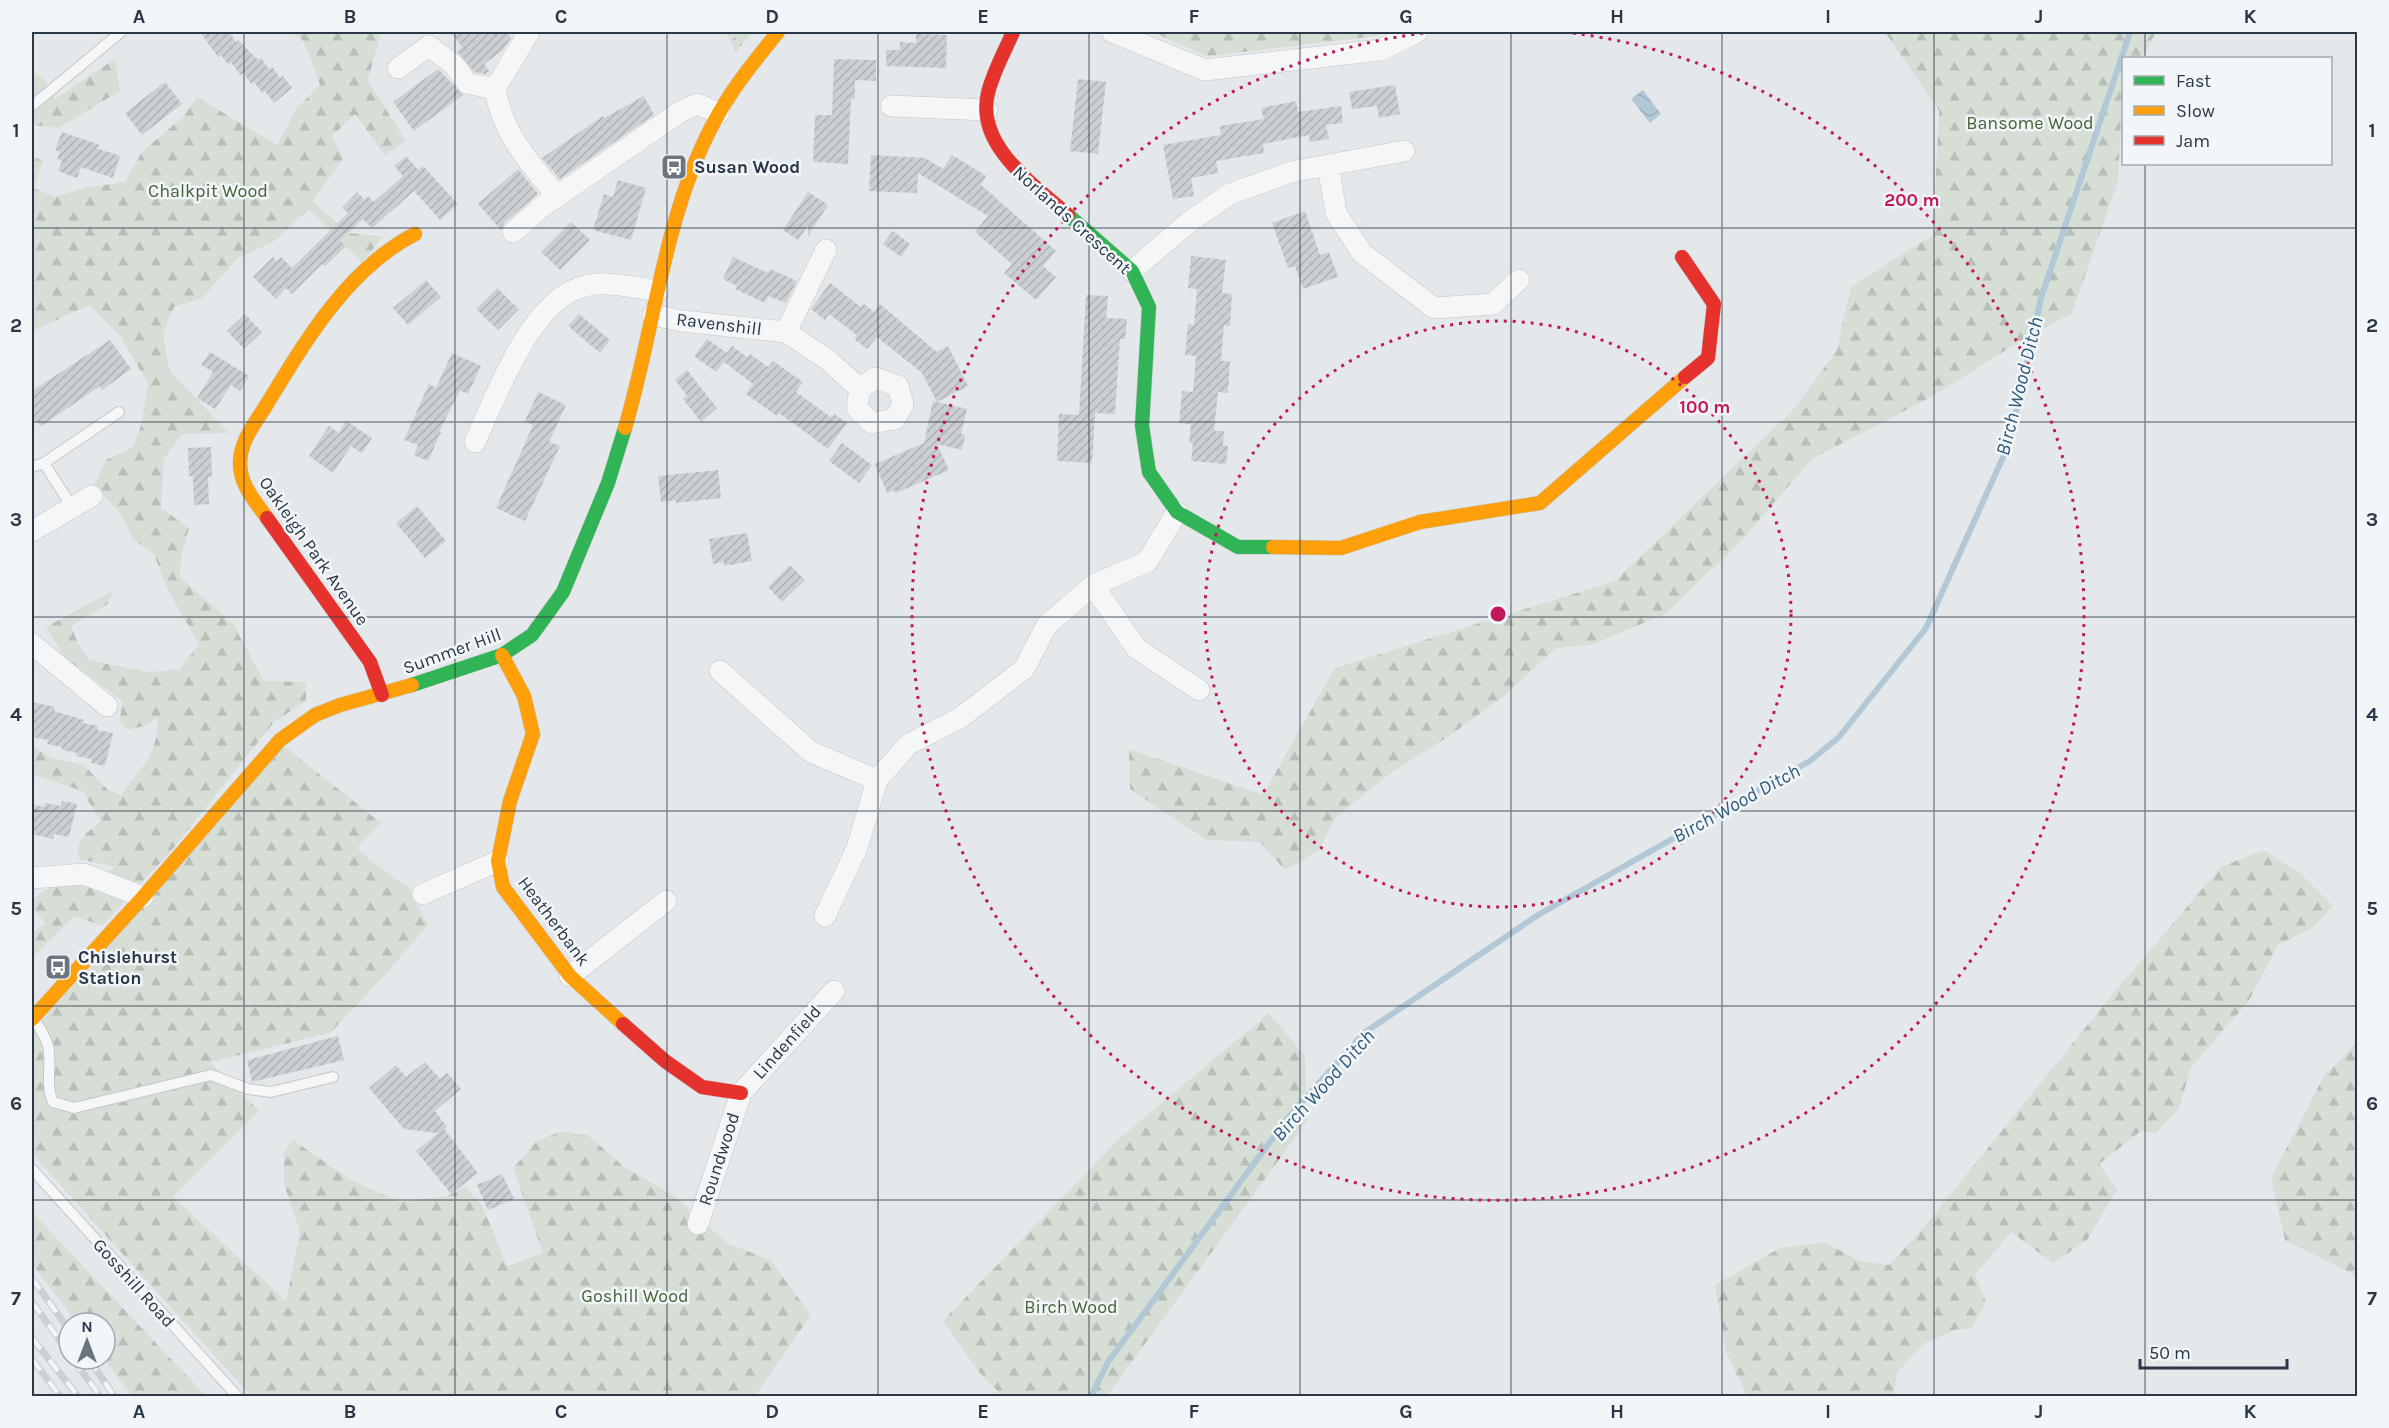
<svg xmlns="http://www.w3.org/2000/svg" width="2389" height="1428" font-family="Karla,sans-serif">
<defs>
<pattern id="grass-dots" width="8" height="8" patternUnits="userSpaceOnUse" patternTransform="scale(1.5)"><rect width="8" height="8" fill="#d6ded5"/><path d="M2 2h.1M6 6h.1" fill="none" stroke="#b8bfb8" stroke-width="1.8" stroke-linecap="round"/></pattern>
<pattern id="forest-firs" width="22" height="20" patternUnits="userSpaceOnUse" patternTransform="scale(1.5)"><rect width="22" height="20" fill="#d6ded5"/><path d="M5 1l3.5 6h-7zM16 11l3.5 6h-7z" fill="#b8bfb8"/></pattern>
<pattern id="water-waves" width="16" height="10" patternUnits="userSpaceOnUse" patternTransform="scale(1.5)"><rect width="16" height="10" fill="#b2c8d6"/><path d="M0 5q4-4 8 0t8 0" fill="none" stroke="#99acb9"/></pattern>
<pattern id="building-hatch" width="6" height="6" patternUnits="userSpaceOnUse" patternTransform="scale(1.5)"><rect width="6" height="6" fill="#cdd0d3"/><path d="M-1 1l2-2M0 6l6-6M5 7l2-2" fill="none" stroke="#b0b3b6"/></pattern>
</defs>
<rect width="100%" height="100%" fill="#e5e8ea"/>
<path fill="url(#grass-dots)" d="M726,32H752L736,52Z"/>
<path fill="url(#forest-firs)" d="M293,32H381L368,80L405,140L385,156L355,114L332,136L343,159L312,201L348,233L383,236L362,263L309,209L273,242L238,258L202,298L174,307L163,333L169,370L229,433L182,434L164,459L161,508L189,528L181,557L180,577L233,624L264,681L306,682V701L274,722L171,851L102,926L75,916L32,957V932L46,924L33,908L35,898C58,874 89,885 115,867L79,859C74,840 88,832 101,821L82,791L32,774V745L52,758L84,765L108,790L121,795C140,769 160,752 157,718L144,726L127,730L120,721L122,701L79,668L66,660L46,627L112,591L109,603L71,626L78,643L89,660L147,672L179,670L199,644L166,587L154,554L133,539L120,513L94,486L106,460L134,446L141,425L148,384L120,335L89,305L32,331V156L43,161L34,188L54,197L89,187L125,182L142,152L184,116L197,97L277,145L296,109L320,85L304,42Z
M1152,32H1385L1377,36L1208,56Z
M1885,32H2156L2142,58H2124L2118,181L2072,313L2009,348L1933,396L1812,459L1737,545L1665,614L1591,645L1556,648L1504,696L1449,736L1389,774L1336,817L1319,850L1285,870L1260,842L1206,840L1130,789L1129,749L1263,795L1335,668L1615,581L1792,411L1836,352L1851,287L1933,235L1939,111Z
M115,59L120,91L58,128L32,125V72L44,80L55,99Z
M284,746L381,823L357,848L370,860L409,888L428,925L385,975L330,1033L210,1062L259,1111L173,1197L286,1301L300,1231L284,1184V1152L293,1140L351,1180L400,1202L447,1196L465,1187L482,1205L507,1266L543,1253L513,1168L538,1140L563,1131L589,1136L624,1167L673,1195L727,1243L770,1260L811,1315L755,1396H364L359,1393L354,1396H251L34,1156L32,1158V1032Z
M2263,850L2300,873L2333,906L2312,928L2278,945L2248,1002L2191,1067L2179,1109L2156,1133L2141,1131L2099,1164L2117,1190L2087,1240L2053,1263L2011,1232L1975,1275L1986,1302L1972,1328L1954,1330L1923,1344L1897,1373L1893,1396H1747L1726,1352L1715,1285L1780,1248L1825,1242L1859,1261L1889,1265L1919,1233L2111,996L2221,867Z
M1269,1013L1305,1056L1307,1121L1107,1396H1002L978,1371L943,1321L1120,1138Z
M2357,1042V1276L2285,1240L2271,1178L2324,1076Z
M32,1212L206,1396H132L104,1359L105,1323H77L32,1264Z"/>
<path fill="url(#water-waves)" d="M1643,90L1661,114L1650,123L1631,99Z"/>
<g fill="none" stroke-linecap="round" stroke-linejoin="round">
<path stroke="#b2c8d6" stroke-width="6" d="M1091,1396L1108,1362L1286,1120L1364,1033L1538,915L1810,761L1839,737L1926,628L2009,444L2041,298L2130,32"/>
</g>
<path fill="url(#building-hatch)" d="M200,32H229L236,42L238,40L258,60L261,58L269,69L272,67L280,78L283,76L292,88L274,103L265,91L262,93L254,82L251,84L244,73L240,75L231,62L228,65L221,55L218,57Z
M451,32H507L511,38L503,50L484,64L489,71L485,74L474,72L457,51L462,47Z
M916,34L947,35L946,68L886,66V50H900V42L916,43Z
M834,59L876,60V81L855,80V99H851L848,164L813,162L815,115H832Z
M438,69L463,95L414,131L393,102Z
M1078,79L1106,82L1098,154L1070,151Z
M165,82L182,104L142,135L125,113Z
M1395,85L1400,114L1379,118L1377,106L1352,109L1349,92Z
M644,96L654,115L560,179L542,158L603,116L604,118Z
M1296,101L1298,112L1341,106L1343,123L1326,125L1329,139L1310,142L1309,135L1263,144L1264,153L1216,161L1218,173L1191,178L1194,196L1173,199L1163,145L1221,135L1220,126L1264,119L1261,108Z
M62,132L100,145L96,148L120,156L113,178L81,167L77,178L58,171L62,161L57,159L60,152L55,150Z
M871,155L925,158L943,169L952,155L986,176L981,185L1056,251L1043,266L1056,277L1036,300L1004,273L1012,264L975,232L988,216L918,173L917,193L869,191Z
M406,156L418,170L423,166L458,204L440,220L414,191L372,228L363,219L340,240L346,246L325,266L322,264L292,294L286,288L276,299L253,277L273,257L276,261L281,257L292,268L348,213L342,208L357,192L365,200L368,196L374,202L403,176L394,166Z
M518,169L538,194L505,222L501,230L478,204Z
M618,180L646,188L631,240L593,230L604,194L613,197Z
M808,192L828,205L808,236V225L798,240L783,230Z
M1305,211L1320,255L1329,252L1338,277L1303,289L1295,266L1288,268L1272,223Z
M571,222L590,240L560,270L541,252Z
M893,231L910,244L901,257L883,244Z
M1191,256L1226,260L1222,293L1232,294L1230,326L1224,325L1221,361H1230L1228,393L1218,392L1214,431H1224L1223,445L1228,446L1226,464L1191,461L1193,443H1189L1191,424L1179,423L1182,391L1193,392L1196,356L1185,355L1188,324L1194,325L1197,289L1188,288Z
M733,257L768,273L770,269L797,281L786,303L768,296L765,303L735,289L737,286L723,279Z
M426,280L441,297L408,325L393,308Z
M830,283L861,307L864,304L874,312L880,304L937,352L948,346L968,386L937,402L922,373L877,337L867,349L854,339L857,335L829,314L825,320L811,309Z
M497,288L519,309L498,330L476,309Z
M1086,295L1108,296L1106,318L1127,319L1125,339H1120L1115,414L1095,413L1092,463L1057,461L1059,414L1079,415Z
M245,314L262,332L244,349L227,331Z
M579,314L610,340L600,353L568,326Z
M707,339L727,353L732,346L747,357L750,354L768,367L773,361L803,382L796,392L832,418L834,414L847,423L828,449L779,413L777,416L746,394L753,384L724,362L716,372L694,356Z
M110,340L131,369L102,390L100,386L41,426L37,421L32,424V391Z
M210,352L249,376L240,391L231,385L215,409L197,398L213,372L201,365Z
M452,353L481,366L468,394L460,390L439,432H441L428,461L414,455L418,445L404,440L429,384L436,388Z
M687,370L717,408L701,422L683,399L687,396L675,380Z
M538,392L566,405L549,442L560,446L525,521L496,508L533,425L525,421Z
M933,401L967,409L961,434L965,435L962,450L937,444L949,470L896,493L894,490L887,493L875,464L924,443Z
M346,421L372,438L362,453L351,446L333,473L309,456L329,426L339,433Z
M842,443L872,465L859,483L829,461Z
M211,447L212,477H208L209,504L194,505L193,476H189L188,448Z
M718,470L721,498L676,503V500L661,502L658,476Z
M417,506L446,541L425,558L396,523Z
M747,533L752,561L724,566V562L713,564L709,539Z
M790,565L805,580L782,602L768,587Z
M32,702L55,707L54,711L84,720L83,723L98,726L97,730L113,733L105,766L91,763L92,759L76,756L77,753L62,750V747L47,744L48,740L33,737L35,727L32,726Z
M62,801L77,804L69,837L54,834L53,839L32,834V804L44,807L45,803L61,806Z
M338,1036L344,1060L252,1082L247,1060Z
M425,1062L440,1079L447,1073L461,1089L435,1111L447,1127L444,1129L478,1173L451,1194L416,1151L438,1133L404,1129L369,1088L396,1065L406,1077Z
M502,1174L514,1199L488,1210L477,1185Z"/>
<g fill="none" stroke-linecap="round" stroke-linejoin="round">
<g stroke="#c3c6c8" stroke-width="12">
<path id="lane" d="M33,105L121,32
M44,463L72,507
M32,467L44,463L119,412
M35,1020C39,1028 46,1037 48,1046C52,1064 45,1086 53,1102L74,1108L211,1075L248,1089L271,1092L333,1077
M32,1169L237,1396"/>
</g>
<g stroke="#c3c6c8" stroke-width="22">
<path id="street" d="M529,32L495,89C503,135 528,161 557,196
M1112,32L1205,70L1381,50L1417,32
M398,68L429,46L454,65L467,83L495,89
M891,106L987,110
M1328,165L1336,213L1362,253L1434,308L1493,304L1519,280
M513,232L543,206L680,112L697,104L719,113
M826,250L786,332L828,360L860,389
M1132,271L1189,222L1230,194L1291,172L1404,151
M653,315L682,321L786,332
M875,378L898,386L903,404L895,419L872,423L857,408L860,389Z
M475,442C496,396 531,298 585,286C607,280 635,288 658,291
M32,531L92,496
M1093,585L1136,648L1199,690
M32,644L107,706
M720,671L811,752L877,780
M32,878L84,874L143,897
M423,894L498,861
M825,916L857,848L877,780L909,744L960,718L1024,669L1047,625L1093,585L1147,562L1177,512
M570,976L666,901
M698,1224L741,1093L834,991"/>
</g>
<g stroke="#c3c6c8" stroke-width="15">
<path id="fast" d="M1068,215L1132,271L1149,307L1142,426L1149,472L1177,512L1238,547H1273
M412,685L502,655L532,635L563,592L608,483L625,428"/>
</g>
<g stroke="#c3c6c8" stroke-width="15">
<path id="slow" d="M625,428C656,324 664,209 719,113C735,85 757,58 778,32
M267,518C255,501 239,484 240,461C241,440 256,422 267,404C305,342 347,269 415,234
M1273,547L1341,548L1420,522L1540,503L1685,377
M502,655L524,696L533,734L510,801L498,861L503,887L570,976L623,1024
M32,1019L143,897L280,740L315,715L340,705L412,685"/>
</g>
<g stroke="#c3c6c8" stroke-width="15">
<path id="jam" d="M1013,32C1005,51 993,72 988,93C975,145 1034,185 1068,215
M1682,257L1714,304L1708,358L1685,377
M267,518L370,662L382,695
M623,1024L665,1061L702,1087L741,1093"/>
</g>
<use href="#lane" stroke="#f4f6f7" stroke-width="10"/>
<use href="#street" stroke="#f4f6f7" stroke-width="21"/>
<use href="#fast" stroke="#30b455" stroke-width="14"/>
<use href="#slow" stroke="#ff9f0a" stroke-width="14"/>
<use href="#jam" stroke="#e5322d" stroke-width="14"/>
<g stroke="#cdd0d2" stroke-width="7">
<path id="rail" d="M32,1278L69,1330
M32,1302L69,1353
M32,1338L78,1396
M32,1359L60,1396
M73,1359L100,1396
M89,1359L114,1396"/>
</g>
<use href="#rail" stroke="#f3f6f9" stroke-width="4.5" stroke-dasharray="14" stroke-linecap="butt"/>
</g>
<path fill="none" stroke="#293746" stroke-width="1.5" stroke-opacity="0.55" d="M244,32V1396M455,32V1396M667,32V1396M878,32V1396M1089,32V1396M1300,32V1396M1511,32V1396M1722,32V1396M1934,32V1396M2145,32V58M2145,164V1396M32,228H2358M32,422H2358M32,617H2358M32,811H2358M32,1006H2358M32,1200H2358"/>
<g fill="none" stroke="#c2185b" stroke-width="3" stroke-dasharray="3 6">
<circle cx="1498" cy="614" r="293"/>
<path d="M1564 32A586 586 0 1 1 1432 32"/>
</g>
<defs>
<g id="bus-square" transform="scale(1.35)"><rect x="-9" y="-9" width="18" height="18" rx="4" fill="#6b757f" stroke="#f3f6f9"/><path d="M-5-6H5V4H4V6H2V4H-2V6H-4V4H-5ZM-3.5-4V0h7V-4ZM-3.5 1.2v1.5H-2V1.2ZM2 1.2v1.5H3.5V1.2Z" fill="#fff"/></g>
</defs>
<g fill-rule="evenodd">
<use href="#bus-square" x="674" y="167"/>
<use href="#bus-square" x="58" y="967"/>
</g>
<g text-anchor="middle" stroke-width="5" stroke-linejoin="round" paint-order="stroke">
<g font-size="18" fill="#436335" stroke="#f3f6f9">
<text x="2030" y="129">Bansome Wood</text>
<text x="208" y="197">Chalkpit Wood</text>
<text x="635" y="1302">Goshill Wood</text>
<text x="1071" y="1313">Birch Wood</text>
</g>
<g font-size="18" font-weight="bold" fill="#293746" stroke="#f3f6f9" text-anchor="start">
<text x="694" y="173">Susan Wood</text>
<text x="78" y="963">Chislehurst<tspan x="78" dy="21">Station</tspan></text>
</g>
<g font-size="18" fill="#293746" stroke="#f3f6f9">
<text transform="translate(1072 220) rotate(42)" y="6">Norlands Crescent</text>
<text transform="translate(719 324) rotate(7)" y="6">Ravenshill</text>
<text transform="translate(314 551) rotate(55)" y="6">Oakleigh Park Avenue</text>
<text transform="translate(452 651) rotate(-20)" y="6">Summer Hill</text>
<text transform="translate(554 921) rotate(53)" y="6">Heatherbank</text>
<text transform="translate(787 1042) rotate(-48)" y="6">Lindenfield</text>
<text transform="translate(719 1159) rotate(-72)" y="6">Roundwood</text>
<text transform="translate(134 1283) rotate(48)" y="6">Gosshill Road</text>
</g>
<g font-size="20" font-style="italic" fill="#305b7d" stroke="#f3f6f9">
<text transform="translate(2019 386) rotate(-76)" y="7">Birch Wood Ditch</text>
<text transform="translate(1736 803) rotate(-29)" y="7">Birch Wood Ditch</text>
<text transform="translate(1323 1085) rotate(-48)" y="7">Birch Wood Ditch</text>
</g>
</g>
<circle cx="1498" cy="614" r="9" fill="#c2185b" stroke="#f3f6f9" stroke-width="3"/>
<g font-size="18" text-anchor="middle" font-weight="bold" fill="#c2185b" stroke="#f3f6f9" stroke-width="5" stroke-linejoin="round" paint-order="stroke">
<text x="1912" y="206">200 m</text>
<text x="1705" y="413">100 m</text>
</g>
<rect width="2389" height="1428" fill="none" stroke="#f3f6f9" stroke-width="66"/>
<rect x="2122" y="57" width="210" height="108" fill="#f3f6f9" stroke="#a2aab1" stroke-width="1.5"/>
<rect x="2134" y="76" width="30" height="9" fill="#30b455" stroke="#a2aab1" stroke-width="1.5"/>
<text x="2176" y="87" font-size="18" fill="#293746">Fast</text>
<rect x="2134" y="106" width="30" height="9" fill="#ff9f0a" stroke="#a2aab1" stroke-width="1.5"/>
<text x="2176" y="117" font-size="18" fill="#293746">Slow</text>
<rect x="2134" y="136" width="30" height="9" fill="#e5322d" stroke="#a2aab1" stroke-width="1.5"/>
<text x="2176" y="147" font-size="18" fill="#293746">Jam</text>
<g transform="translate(87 1341)"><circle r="28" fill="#f3f6f9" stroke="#a2aab1" stroke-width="1.5"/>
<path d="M0-4.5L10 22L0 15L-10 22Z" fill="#6b757f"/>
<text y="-9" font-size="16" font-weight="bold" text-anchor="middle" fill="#293746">N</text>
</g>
<path d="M2140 1359v9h147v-9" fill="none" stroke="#293746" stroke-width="3"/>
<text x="2149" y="1359" font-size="18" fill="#293746" stroke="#f3f6f9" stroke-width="4.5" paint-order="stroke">50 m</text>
<rect x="33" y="33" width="2323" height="1362" fill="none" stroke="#293746" stroke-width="2"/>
<g font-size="20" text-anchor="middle" font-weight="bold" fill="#293746">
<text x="139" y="23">A</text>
<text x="350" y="23">B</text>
<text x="561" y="23">C</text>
<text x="772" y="23">D</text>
<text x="983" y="23">E</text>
<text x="1194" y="23">F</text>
<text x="1406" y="23">G</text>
<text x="1617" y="23">H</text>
<text x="1828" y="23">I</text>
<text x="2039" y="23">J</text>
<text x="2250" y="23">K</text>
<text x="16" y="137">1</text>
<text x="2372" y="137">1</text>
<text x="16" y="332">2</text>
<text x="2372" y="332">2</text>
<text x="16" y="526">3</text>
<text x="2372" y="526">3</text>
<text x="16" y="721">4</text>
<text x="2372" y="721">4</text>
<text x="16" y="915">5</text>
<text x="2372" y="915">5</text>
<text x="16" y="1110">6</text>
<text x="2372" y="1110">6</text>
<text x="16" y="1305">7</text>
<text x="2372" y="1305">7</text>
<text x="139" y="1418">A</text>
<text x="350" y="1418">B</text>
<text x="561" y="1418">C</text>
<text x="772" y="1418">D</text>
<text x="983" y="1418">E</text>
<text x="1194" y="1418">F</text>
<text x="1406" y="1418">G</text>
<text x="1617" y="1418">H</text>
<text x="1828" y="1418">I</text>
<text x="2039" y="1418">J</text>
<text x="2250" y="1418">K</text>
</g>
</svg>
